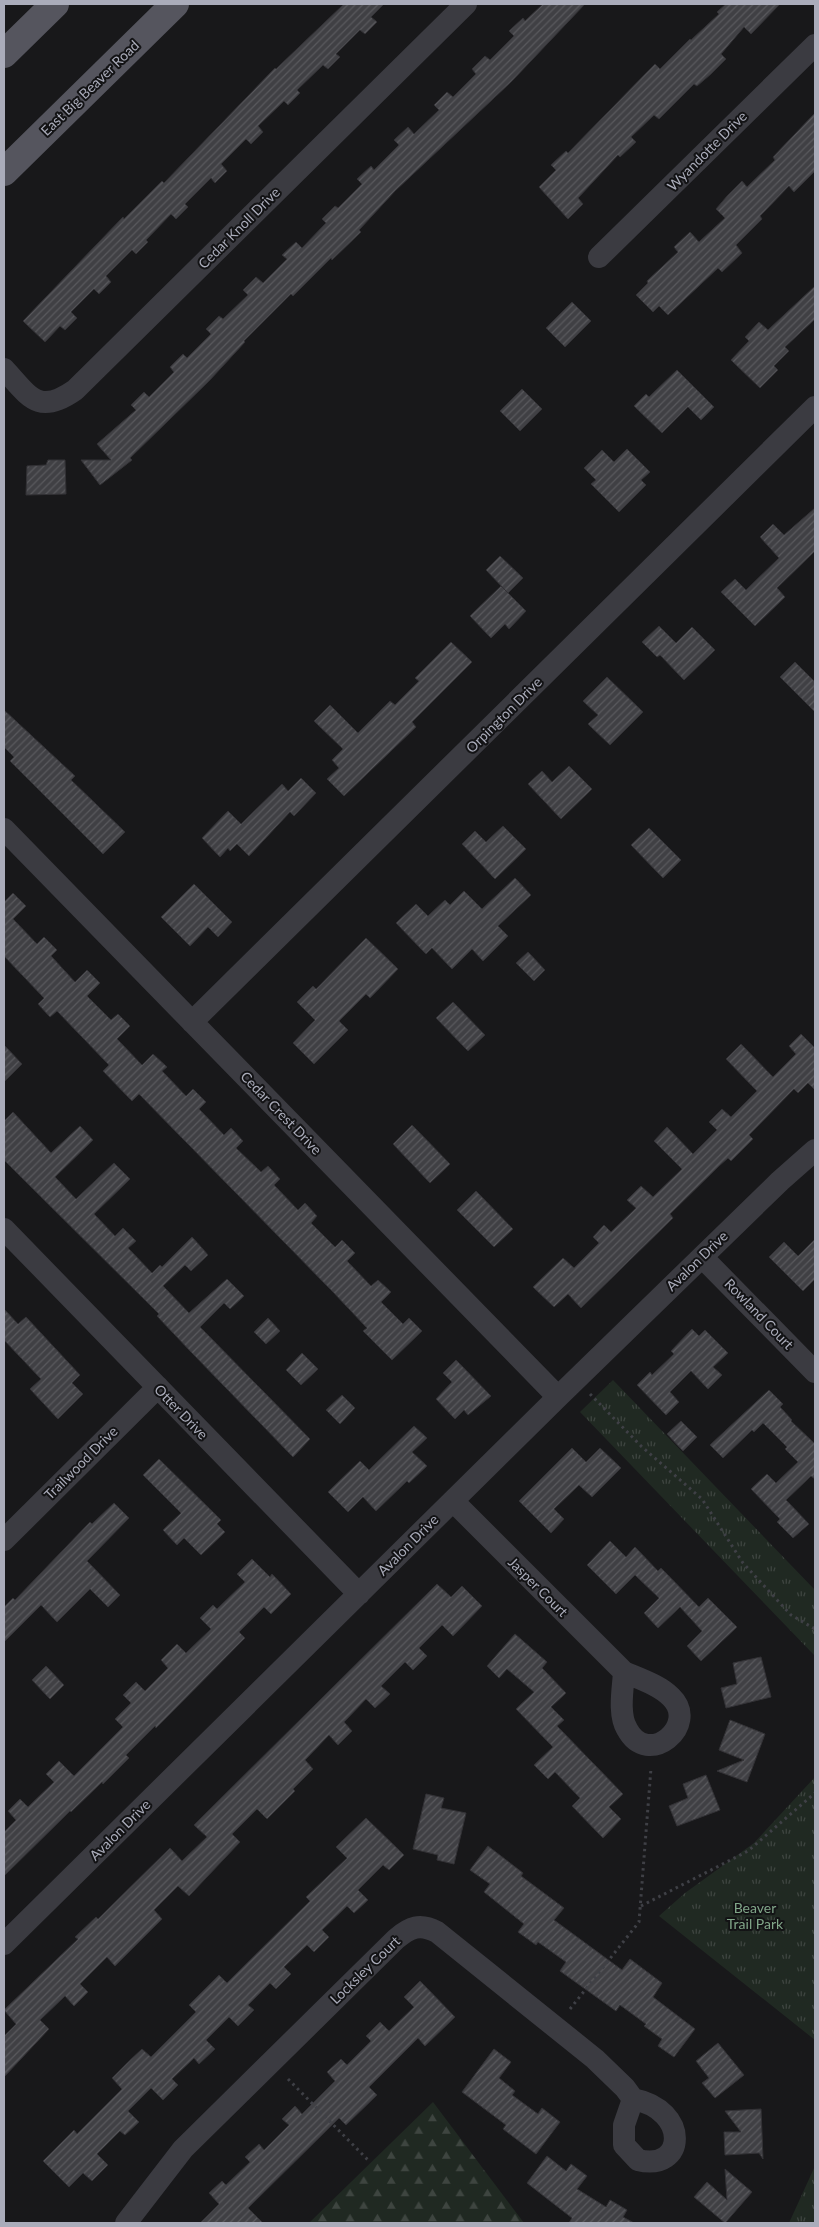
<svg xmlns="http://www.w3.org/2000/svg" width="819" height="2227" font-family="Lato,sans-serif">
<defs>
<pattern id="forest-firs" width="22" height="20" patternUnits="userSpaceOnUse" patternTransform="scale(1.25)"><rect width="22" height="20" fill="#202922"/><path d="M5 1l3.5 6h-7zM16 11l3.5 6h-7z" fill="#3e4540"/></pattern>
<pattern id="park-tufts" width="24" height="20" patternUnits="userSpaceOnUse" patternTransform="scale(1.25)"><rect width="24" height="20" fill="#202922"/><path d="M3 7l-1-3M5 7V3M7 7l1-3M15 17l-1-3M17 17v-4M19 17l1-3" fill="none" stroke="#3e4540"/></pattern>
<pattern id="building-hatch" width="6" height="6" patternUnits="userSpaceOnUse" patternTransform="scale(1.25)"><rect width="6" height="6" fill="#404044"/><path d="M-1 1l2-2M0 6l6-6M5 7l2-2" fill="none" stroke="#59595d"/></pattern>
</defs>
<rect width="100%" height="100%" fill="#18181a"/>
<path fill="url(#forest-firs)" d="M433,2102L524,2223H309Z"/>
<path fill="url(#park-tufts)" d="M613,1380L815,1590V1656L580,1412Z
M815,1777V2040L659,1916L685,1893L754,1843Z
M815,2166V2223H789Z"/>
<path fill="url(#building-hatch)" stroke="#333236" d="M344,4H384L371,17L377,22L365,34L360,30L336,54L340,57L328,69L323,65L297,90L300,93L288,105L284,101L258,126L263,132L251,144L246,139L221,164L227,171L215,183L211,178L185,204L188,207L176,219L171,214L146,240L148,242L136,254L132,250L106,276L111,282L99,294L94,289L71,312L77,318L65,330L60,326L45,342L23,321L123,217L124,219L162,181L164,183L275,68L276,69Z
M543,4H585L511,82L395,191L359,230L361,232L332,260L331,258L293,296L291,294L244,341L245,342L209,381L130,458L132,460L100,485L81,460H111L97,444L136,410L131,405L144,392L149,397L174,372L170,367L183,354L187,358L211,334L206,329L219,316L223,319L248,295L243,290L256,277L263,283L287,259L282,255L296,242L302,248L326,223L322,219L335,206L338,208L362,184L357,179L371,166L374,170L399,145L394,140L408,127L414,134L439,110L434,105L447,92L453,97L476,74L472,69L485,56L490,60L514,36L509,31L523,18L525,21Z
M726,4H780L751,34L744,27L721,54L726,59L711,74L697,86L694,84L659,119L654,115L631,137L636,142L620,157L618,155L578,198L583,204L568,219L539,187L556,170L551,165L566,151L568,153L655,64L660,69L690,39L691,40L719,14L717,12Z
M815,113V171L794,192L789,186L760,216L762,219L736,245L742,253L722,272L718,268L668,315L659,306L653,312L636,295L648,283L647,281L678,252L674,247L690,232L699,242L725,218L716,209L728,195L742,181L747,187L775,160L773,157Z
M815,286V319L785,347L789,351L774,366L778,370L760,388L731,360L749,341L745,337L759,322L768,330Z
M572,302L591,321L565,347L546,328Z
M677,370L714,407L701,420L688,407L662,433L634,406L646,394L649,397Z
M522,389L542,409L520,431L500,411Z
M627,449L650,472L641,480L646,485L619,512L591,484L596,480L584,468L602,450L614,462Z
M48,460H65L66,494L26,495L27,466L46,465Z
M815,508V551L777,588L785,597L755,626L721,592L735,579L746,590L779,558L760,537L773,524L784,535Z
M500,556L523,578L508,593L486,570Z
M501,586L526,611L509,629L505,624L491,638L470,616Z
M659,626L676,643L692,627L715,650L684,680L660,655L657,657L642,642Z
M451,642L472,662L412,722L416,727L344,796L327,779L339,768L332,760L343,749L314,721L330,705L358,733L390,701L395,705L419,681L415,678Z
M795,662L815,682V712L780,677Z
M607,677L643,712L610,745L588,724L598,715L583,701Z
M4,710L75,776L71,780L125,832L103,854L10,761L14,757L4,747Z
M569,766L592,789L561,819L528,784L542,771L552,782Z
M301,778L316,793L294,816L290,812L249,856L237,844L230,851L228,848L220,857L202,838L228,811L241,824L282,784L288,791Z
M503,826L526,849L495,879L462,844L475,831L486,842Z
M649,828L681,860L663,878L631,845Z
M515,878L531,895L498,926L508,936L483,961L472,949L452,969L432,948L426,954L396,923L416,904L428,916L445,900L450,905L464,891L482,909Z
M194,884L232,922L218,937L208,927L190,946L161,917Z
M13,893L26,906L13,919L37,944L44,937L57,950L51,956L75,982L87,970L100,983L87,996L111,1020L118,1014L130,1026L117,1039L142,1065L153,1054L167,1067L162,1071L186,1096L193,1089L206,1102L199,1109L224,1135L231,1128L243,1141L236,1148L261,1172L268,1166L280,1179L274,1185L298,1210L305,1203L317,1216L311,1223L335,1247L342,1240L355,1253L347,1261L371,1286L378,1280L391,1292L381,1302L403,1324L409,1318L422,1331L392,1360L363,1331L367,1328L333,1292L139,1094L132,1101L103,1071L109,1065L57,1011L50,1017L38,1004L44,998L4,956V902Z
M366,938L398,969L370,998L366,994L339,1021L348,1030L314,1064L293,1043L315,1020L297,1002L313,986L316,989Z
M528,952L545,970L534,981L516,963Z
M453,1002L485,1035L468,1051L436,1018Z
M801,1034L815,1048V1090L808,1083L798,1093L794,1089L749,1135L753,1139L731,1161L728,1158L719,1166L670,1214L673,1218L581,1308L568,1294L554,1307L533,1287L563,1258L574,1268L599,1243L593,1237L604,1225L611,1232L636,1208L627,1200L641,1186L653,1197L682,1169L654,1141L667,1127L693,1154L717,1130L709,1122L722,1109L731,1117L757,1091L726,1059L741,1044L773,1077L796,1054L789,1046Z
M4,1045L22,1064L4,1082Z
M13,1112L51,1153L80,1126L93,1140L55,1177L76,1199L114,1163L130,1179L94,1214L115,1236L123,1228L136,1241L128,1248L152,1273L160,1265L162,1267L192,1237L202,1248L208,1255L191,1271L185,1265L163,1286L189,1313L227,1279L244,1296L230,1309L224,1303L200,1327L310,1439L293,1457L193,1354L157,1316L159,1314L4,1160V1121Z
M412,1125L450,1164L430,1183L393,1144Z
M476,1191L513,1229L494,1247L457,1210Z
M815,1239V1279L803,1291L769,1257L784,1242L798,1256Z
M4,1309L18,1324L26,1317L80,1375L72,1383L83,1394L58,1419L30,1389L41,1379L4,1340Z
M268,1318L280,1331L266,1344L254,1332Z
M692,1329L699,1336L705,1330L728,1353L713,1367L722,1375L708,1389L691,1371L670,1392L679,1402L666,1415L637,1385L650,1372L652,1375L674,1354L671,1351Z
M302,1353L318,1369L301,1385L286,1370Z
M456,1360L491,1396L468,1415L464,1410L455,1419L436,1399L452,1382L443,1373Z
M769,1390L783,1404L780,1407L792,1420L791,1421L815,1444V1479L811,1476L786,1500L809,1524L793,1538L777,1522L780,1519L751,1489L767,1474L776,1483L798,1462L785,1449L787,1447L763,1423L754,1432L752,1430L723,1458L710,1445Z
M342,1395L355,1408L340,1424L326,1410Z
M681,1421L697,1437L683,1451L667,1434Z
M414,1426L427,1438L412,1452L427,1466L409,1483L407,1481L376,1511L363,1497L348,1512L328,1492L360,1461L369,1470Z
M572,1448L586,1462L600,1448L621,1468L592,1497L579,1485L554,1509L564,1519L551,1533L519,1501Z
M159,1459L221,1520L217,1524L225,1532L201,1555L184,1538L177,1545L163,1530L181,1513L143,1475Z
M114,1503L129,1518L87,1561L120,1595L108,1607L90,1589L57,1622L41,1605L4,1642V1607L13,1598L15,1600L90,1522L92,1524Z
M610,1541L626,1557L635,1547L658,1571L661,1568L699,1607L708,1598L737,1627L701,1661L687,1646L702,1631L680,1607L658,1628L644,1613L659,1598L635,1575L616,1594L587,1565Z
M252,1559L270,1577L272,1574L291,1594L271,1614L264,1607L239,1632L245,1638L156,1728L155,1726L126,1755L129,1758L103,1784L102,1782L71,1812L70,1811L4,1876V1832L16,1820L8,1811L20,1799L28,1807L54,1782L46,1774L59,1761L74,1776L123,1727L115,1719L131,1703L123,1695L136,1682L145,1691L168,1668L161,1660L177,1644L186,1653L211,1629L200,1618L213,1605L217,1609L245,1582L237,1574Z
M437,1584L451,1597L462,1586L482,1606L453,1636L442,1625L419,1648L427,1656L413,1670L405,1662L381,1686L390,1694L375,1708L366,1699L344,1722L352,1731L338,1745L329,1735L305,1760L313,1769L293,1789L295,1791L267,1819L257,1809L232,1834L240,1842L189,1896L178,1886L154,1910L162,1919L115,1966L107,1957L80,1984L88,1992L74,2006L65,1996L40,2020L49,2029L4,2077V2036L16,2024L4,2010L78,1939L75,1937L96,1917L98,1919L170,1848L182,1861L207,1837L194,1825Z
M515,1634L547,1662L542,1668L566,1693L551,1707L564,1720L557,1726L623,1794L609,1807L621,1819L603,1838L572,1806L580,1798L555,1772L548,1779L534,1765L553,1747L516,1709L534,1692L507,1669L499,1678L487,1666Z
M761,1657L771,1697L726,1708L721,1688L737,1684L733,1663Z
M46,1666L64,1685L50,1699L32,1680Z
M730,1720L765,1734L747,1782L717,1771L744,1760L719,1750Z
M706,1775L720,1810L677,1826L669,1806L688,1798L683,1784Z
M426,1794L444,1798L441,1808L466,1813L454,1864L437,1860L438,1855L413,1849Z
M366,1818L404,1855L389,1870L383,1865L358,1890L368,1900L354,1913L347,1906L322,1930L329,1937L314,1952L307,1945L284,1967L291,1974L276,1989L270,1983L248,2005L254,2010L238,2026L229,2017L206,2040L215,2049L199,2064L194,2058L172,2079L178,2085L163,2100L151,2088L128,2111L139,2122L125,2135L120,2131L97,2154L108,2165L92,2181L83,2173L69,2187L43,2161L74,2130L77,2134L122,2089L112,2078L127,2063L142,2049L151,2057L196,2012L189,2005L219,1975L227,1983L310,1901L306,1897L347,1858L336,1847Z
M488,1846L523,1873L521,1876L564,1908L554,1920L622,1970L630,1959L662,1983L653,1997L695,2029L674,2057L658,2046L662,2039L644,2026L646,2024L620,2005L616,2011L560,1971L566,1962L538,1942L536,1945L518,1932L524,1924L484,1892L490,1884L470,1870Z
M420,1981L455,2017L425,2046L418,2038L369,2087L377,2095L346,2125L339,2118L248,2208L263,2223H200L219,2204L209,2193L222,2181L226,2185L250,2162L245,2157L259,2144L264,2150L289,2125L282,2119L295,2106L302,2114L335,2081L327,2072L341,2059L347,2065L371,2041L366,2036L380,2022L389,2031L414,2007L404,1997Z
M718,2043L744,2075L715,2098L702,2083L709,2078L696,2061Z
M494,2049L511,2062L499,2078L515,2091L512,2095L538,2114L542,2108L560,2122L536,2154L503,2129L506,2125L462,2092Z
M761,2109L763,2159L759,2153L725,2155L724,2132H741L725,2111Z
M547,2156L566,2171L571,2164L587,2176L577,2189L606,2207L610,2200L627,2210L623,2217L634,2223H569L572,2218L527,2183Z
M725,2169L752,2192L725,2223L694,2197L707,2182L727,2200Z"/>
<g fill="none" stroke-linecap="round" stroke-linejoin="round">
<path stroke="#3f4046" stroke-width="3" stroke-dasharray="2.5 4" stroke-linecap="butt" d="M590,1394L641,1446L702,1499L743,1563L791,1615L815,1629
M641,1906L748,1851L815,1793
M570,2009L639,1922L651,1768
M288,2079L368,2160"/>
<path stroke="#3b3b41" stroke-width="22" d="M599,257L815,45
M4,369C29,396 38,416 75,390L466,4
M4,829L558,1397
M192,1022L815,407
M4,1229L359,1594
M702,1257L815,1372
M453,1501L624,1672C640,1679 659,1685 671,1697C700,1725 648,1769 627,1729C618,1714 623,1689 624,1672
M4,1540L158,1387
M4,1944L558,1397L780,1181L815,1150
M126,2223L183,2149L396,1939C410,1927 420,1923 437,1932L595,2059L625,2088L633,2099C690,2110 686,2172 638,2160L624,2145V2125L633,2099"/>
<path stroke="#55555e" stroke-width="28" d="M4,54L55,4
M4,172L175,4"/>
</g>
<g text-anchor="middle" stroke-width="4" stroke-linejoin="round" paint-order="stroke">
<g font-size="14" fill="#aaacba" stroke="#131315">
<text transform="translate(90 88) rotate(-44)" y="5">East Big Beaver Road</text>
<text transform="translate(707 151) rotate(-45)" y="5">Wyandotte Drive</text>
<text transform="translate(239 228) rotate(-45)" y="5">Cedar Knoll Drive</text>
<text transform="translate(504 715) rotate(-45)" y="5">Orpington Drive</text>
<text transform="translate(281 1113) rotate(46)" y="5">Cedar Crest Drive</text>
<text transform="translate(697 1261) rotate(-44)" y="5">Avalon Drive</text>
<text transform="translate(759 1314) rotate(46)" y="5">Rowland Court</text>
<text transform="translate(181 1412) rotate(46)" y="5">Otter Drive</text>
<text transform="translate(81 1463) rotate(-45)" y="5">Trailwood Drive</text>
<text transform="translate(408 1545) rotate(-45)" y="5">Avalon Drive</text>
<text transform="translate(538 1587) rotate(45)" y="5">Jasper Court</text>
<text transform="translate(120 1830) rotate(-45)" y="5">Avalon Drive</text>
<text transform="translate(365 1970) rotate(-44)" y="5">Locksley Court</text>
</g>
<g font-size="14" fill="#81a689" stroke="#131315">
<text x="755" y="1913">Beaver<tspan x="755" dy="16">Trail Park</tspan></text>
</g>
</g>
<rect width="819" height="2227" fill="none" stroke="#aaacba" stroke-width="10"/>
</svg>
